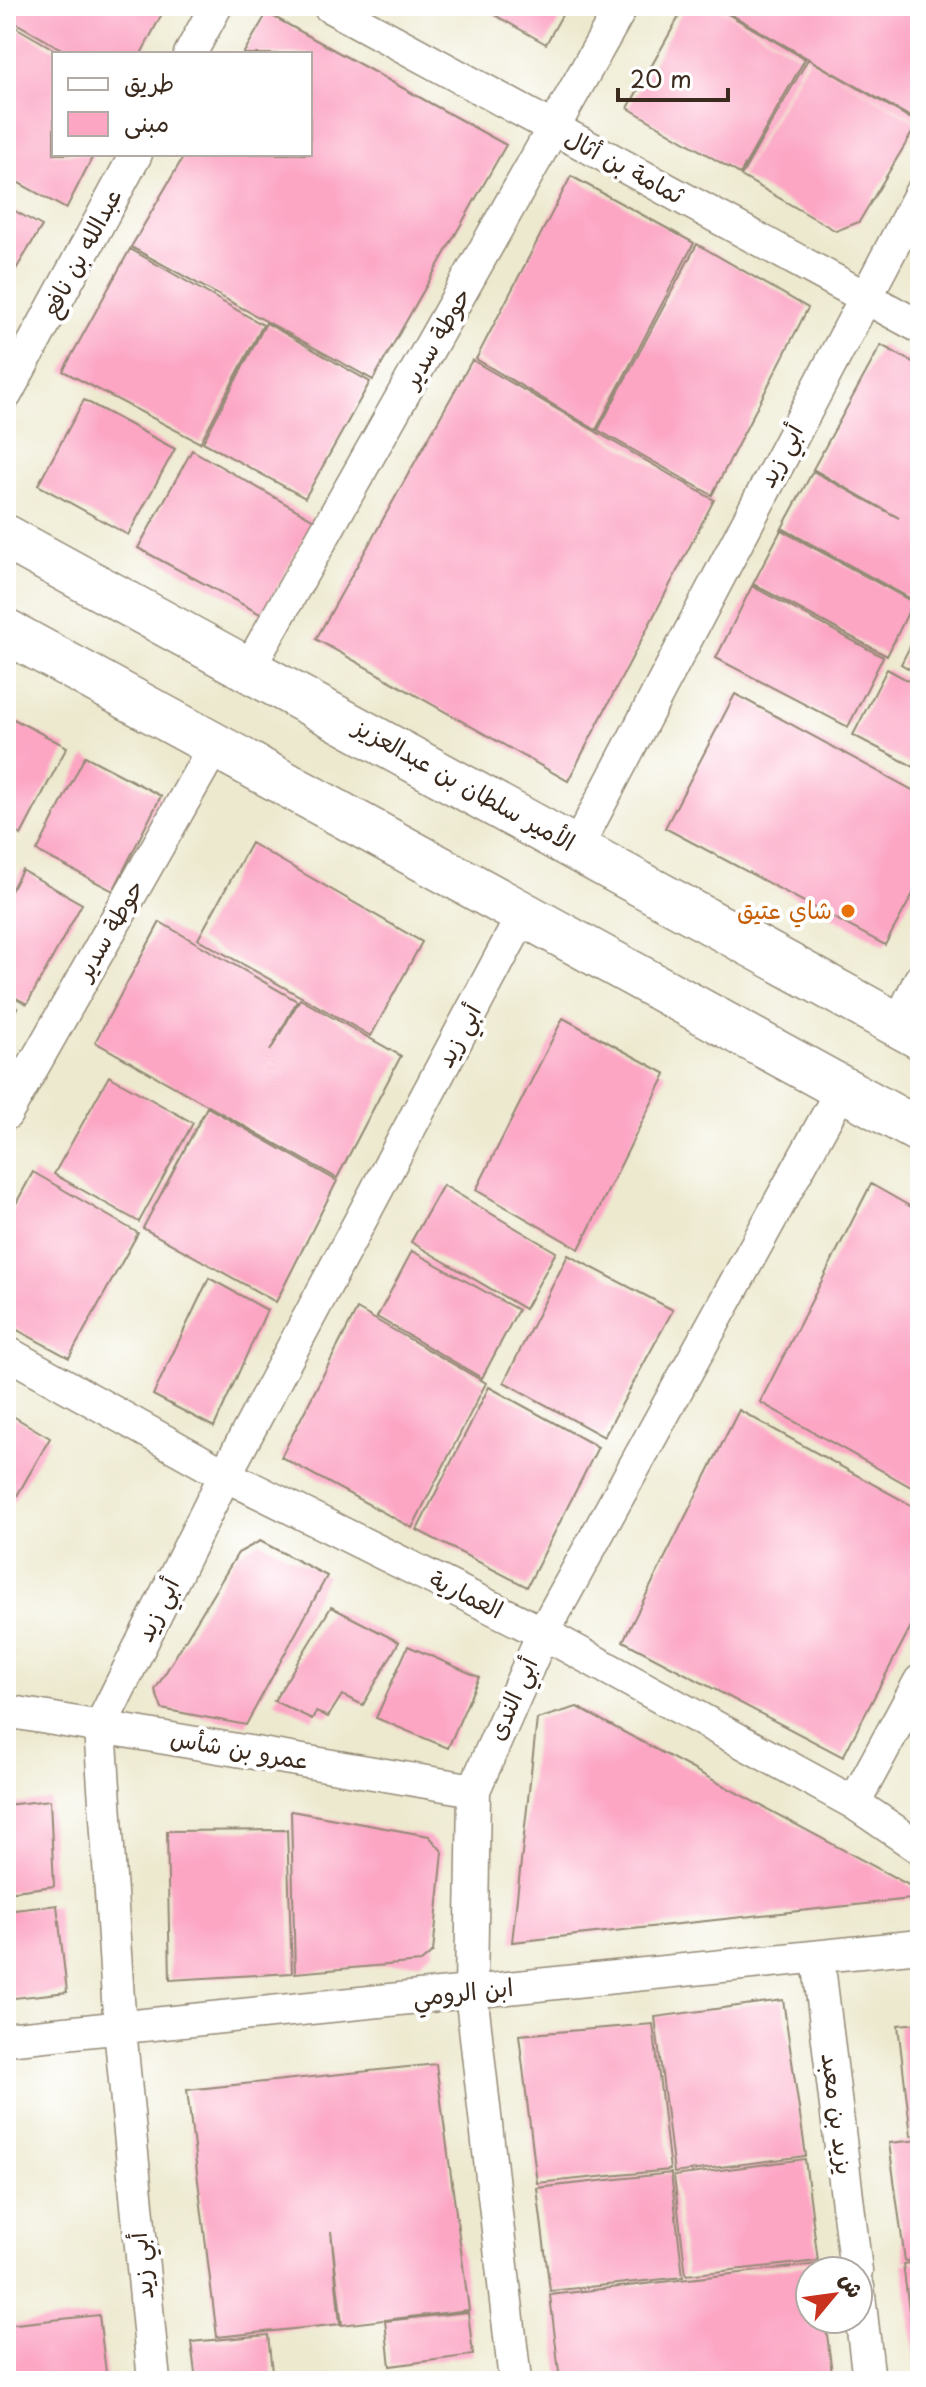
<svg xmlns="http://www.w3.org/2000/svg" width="926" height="2387" font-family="'Playpen Sans','Playpen Sans Arabic',sans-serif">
<rect width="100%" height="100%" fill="#fff"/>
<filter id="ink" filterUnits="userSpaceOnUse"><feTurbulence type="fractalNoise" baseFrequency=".0125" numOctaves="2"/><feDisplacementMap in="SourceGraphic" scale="16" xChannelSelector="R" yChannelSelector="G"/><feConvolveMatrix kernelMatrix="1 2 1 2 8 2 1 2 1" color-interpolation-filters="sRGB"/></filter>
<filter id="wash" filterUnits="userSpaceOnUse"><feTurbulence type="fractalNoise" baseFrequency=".006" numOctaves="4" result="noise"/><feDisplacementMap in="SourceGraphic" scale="32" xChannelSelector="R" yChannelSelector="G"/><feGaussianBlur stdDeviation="1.8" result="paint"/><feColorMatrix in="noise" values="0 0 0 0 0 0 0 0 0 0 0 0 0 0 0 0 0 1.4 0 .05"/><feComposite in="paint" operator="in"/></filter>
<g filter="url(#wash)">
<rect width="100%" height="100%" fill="#ede9cf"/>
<g id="blocks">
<path fill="#fca6c4" d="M16,6H166L141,54H70L9,19Z
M479,6H567L546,44Z
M685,6H714L805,59L740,174L628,108Z
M716,6H920V113L916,120Z
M267,13L506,145L373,380L131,247L185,154H310V54H243Z
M12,25L62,54H54V154H94L66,209L6,176V36Z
M808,59L918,123L859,222L836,231L741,176Z
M571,176L694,243L596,430L476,359Z
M6,206L42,226L6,286Z
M697,244L808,308L712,495L598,430Z
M130,249L263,325L200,443L63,371Z
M266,323L370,382L305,498L203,442Z
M881,345L920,366V582L911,599L782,528L813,471L899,518L813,469Z
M472,360L714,500L568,781L316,639Z
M84,400L175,449L128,535L38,485Z
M192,450L314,520L262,615L138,548Z
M781,530L913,602L887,656L753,584Z
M752,586L883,657L848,727L716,658Z
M920,627V675L901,664Z
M887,669L920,687V770L853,735Z
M735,694L920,794V881L885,945L665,828Z
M6,715L67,747L21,835L6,826Z
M85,756L161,796L113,891L37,851Z
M251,843L422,942L371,1036L198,939Z
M22,870L82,904L27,1004L6,993V900Z
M160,922L297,1001L270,1051L300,999L401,1056L337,1178L95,1042Z
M6,1002L17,1008L6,1029Z
M563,1018L666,1074L579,1249L476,1190Z
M109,1076L193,1123L139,1222L54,1174Z
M207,1107L337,1181L276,1302L143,1228Z
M33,1172L138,1233L69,1358L6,1324V1222Z
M871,1184L920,1212V1492L760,1402Z
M443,1185L556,1252L525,1309L411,1242Z
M412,1251L518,1310L482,1378L377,1317Z
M568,1255L673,1310L604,1437L504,1382Z
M209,1278L267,1310L214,1427L153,1395Z
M357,1309L486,1383L412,1528L281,1457Z
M489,1387L598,1447L527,1587L417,1530Z
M739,1410L920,1510V1609L843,1757L623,1641Z
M6,1412L50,1438L14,1501L6,1496Z
M260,1541L327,1576L246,1725L162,1709L155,1690L238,1553Z
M331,1607L399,1642L363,1705L342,1695L328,1717L316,1712L312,1719L274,1701Z
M408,1646L479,1677L448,1748L376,1718Z
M577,1707L920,1891V1898L512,1942L537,1719Z
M50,1800L54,1886L6,1892V1805Z
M291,1811L429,1836L443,1852L433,1952L421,1962L295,1973Z
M287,1830L292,1973L170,1980L167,1831Z
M57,1905L67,1992L6,1999V1911Z
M783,2000L806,2156L674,2173L655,2017Z
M920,2023V2135L911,2136L898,2025Z
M653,2024L670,2170L537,2183L519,2035Z
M436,2064L469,2310L342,2325L331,2231L340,2324L217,2337L187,2090Z
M920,2140V2259L905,2261L889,2143Z
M805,2159L818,2261L686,2275L674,2176Z
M671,2173L683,2277L550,2291L537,2188Z
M920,2261V2379H918L903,2264Z
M818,2264L819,2271H810V2319H825L833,2381H560L550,2295Z
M468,2312L473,2355L390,2366L385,2321Z
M99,2315L107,2381H6V2325Z
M268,2335L273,2381H196L191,2342Z"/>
</g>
</g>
<g filter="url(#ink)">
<use href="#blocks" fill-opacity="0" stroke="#948a76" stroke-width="2"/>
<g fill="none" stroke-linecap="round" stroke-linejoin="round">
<g stroke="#948a76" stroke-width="35">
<path id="street" d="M329,6L920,327
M190,54L216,6
M6,394L136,154
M249,668L622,6
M577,847L920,194
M898,1025L920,980
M6,1114L214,747
M6,1352L225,1475L543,1633L854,1803L920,1848
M6,1711L474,1790
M854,1803L920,1681
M818,1958L856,2271
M6,2039L920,1946
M858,2287L869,2381
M154,2381L120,2029L100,1727L225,1475L524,913
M515,2381L471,1992L474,1790L543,1633L842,1089"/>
</g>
<g stroke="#948a76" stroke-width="47">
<path id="secondary" d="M6,537L920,1037
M6,631L920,1131"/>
</g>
<use href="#street" stroke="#fff" stroke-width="32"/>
<use href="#secondary" stroke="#fff" stroke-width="44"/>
</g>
</g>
<circle fill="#e8710a" stroke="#fff" stroke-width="3" cx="848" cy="911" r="8"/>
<g text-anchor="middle" stroke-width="8" stroke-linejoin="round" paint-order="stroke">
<g font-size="24" fill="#3b2a1e" stroke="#fff">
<text transform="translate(624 167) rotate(28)" y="8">ثمامة بن أثال</text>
<text transform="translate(82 253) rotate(-62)" y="8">عبدالله بن نافع</text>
<text transform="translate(437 338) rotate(-60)" y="8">حوطة سدير</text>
<text transform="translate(781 456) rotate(-62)" y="8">أبي زيد</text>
<text transform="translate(464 785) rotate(29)" y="8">الأمير سلطان بن عبدالعزيز</text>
<text transform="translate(110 930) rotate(-60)" y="8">حوطة سدير</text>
<text transform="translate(459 1036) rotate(-62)" y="8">أبي زيد</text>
<text transform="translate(466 1595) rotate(26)" y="8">العمارية</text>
<text transform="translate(158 1610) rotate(-64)" y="8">أبي زيد</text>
<text transform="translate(513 1699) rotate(-66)" y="8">أبي الندى</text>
<text transform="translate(240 1750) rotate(10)" y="8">عمرو بن شأس</text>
<text transform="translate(463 1993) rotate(-6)" y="8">ابن الرومي</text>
<text transform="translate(837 2114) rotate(83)" y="8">يزيد بن معبد</text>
<text transform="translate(142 2266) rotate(-96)" y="8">أبي زيد</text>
</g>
<g font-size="24" fill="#c56008" stroke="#fff" text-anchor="end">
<text x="832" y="919">شاي عتيق</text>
</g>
</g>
<rect width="926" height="2387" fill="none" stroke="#fff" stroke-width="32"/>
<rect x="52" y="52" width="260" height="104" fill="#ffffff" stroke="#b1aaa5" stroke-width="2"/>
<rect x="68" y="78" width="40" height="12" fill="#ffffff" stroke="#b1aaa5" stroke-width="2"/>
<text x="124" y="92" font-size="24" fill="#3b2a1e">طريق</text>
<rect x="68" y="112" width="40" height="24" fill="#fca6c4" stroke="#b1aaa5" stroke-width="2"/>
<text x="124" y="132" font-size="24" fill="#3b2a1e">مبنى</text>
<g transform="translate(834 2295) rotate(61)"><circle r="38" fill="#ffffff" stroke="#b1aaa5" stroke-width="2"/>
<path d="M0-6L14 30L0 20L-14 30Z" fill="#c8321e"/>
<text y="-12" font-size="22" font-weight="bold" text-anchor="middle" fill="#3b2a1e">ش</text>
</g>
<path d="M618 88v12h110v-12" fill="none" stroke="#3b2a1e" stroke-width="4"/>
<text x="630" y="88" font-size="24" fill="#3b2a1e" stroke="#ffffff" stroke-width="6" paint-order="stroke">20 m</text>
</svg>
